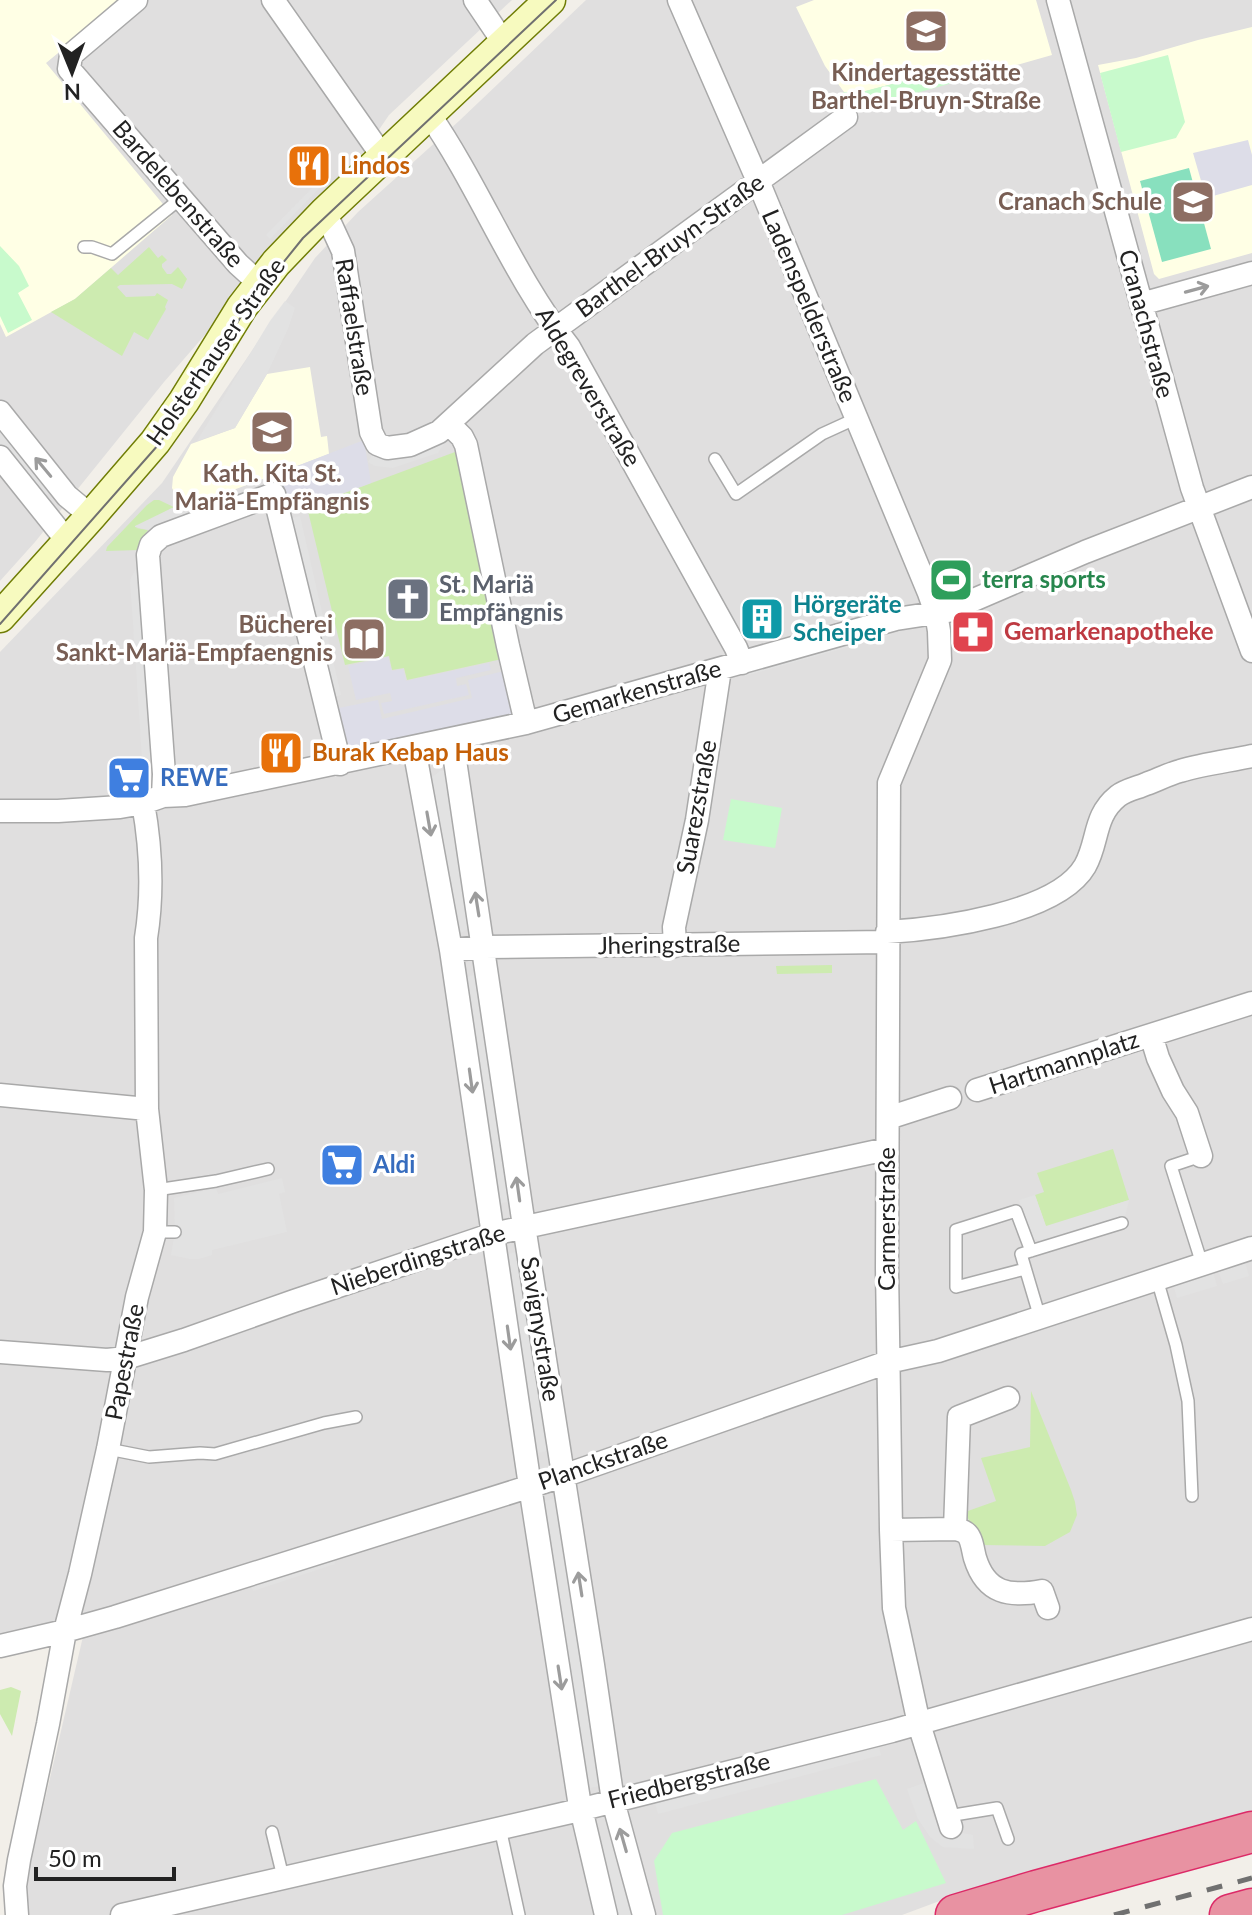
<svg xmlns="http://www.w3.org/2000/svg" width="1252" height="1915" font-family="Lato,sans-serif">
<rect width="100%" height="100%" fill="#f2efe9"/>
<path fill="#e0dfdf" d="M0,0H512L389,115L351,171L243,291L164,382L35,542L0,581Z
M586,0H1252V1814L945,1899L902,1915H21L20,1907L88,1615L0,1637V652L162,483L315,258L358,212L459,121Z"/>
<path fill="#ffffe5" d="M0,0H122L46,63L172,215L75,299L6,337L0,324Z
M814,0H1036L1052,55L960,81L956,67L858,93L844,92L825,66L796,7Z
M1252,27V253L1159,279L1154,274L1098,65L1136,58L1198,40Z
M310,367L321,437L327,436L329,454L196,504L185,503L177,497L172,488L173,477L191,444L235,428L267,374Z"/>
<path fill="#cdebb0" d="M149,247L158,258L162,255L167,260L162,264V267L167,274H171L178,267L187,279L182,289L172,284L120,285L117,287L126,297L155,296L157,293L168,300L165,307L166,309L148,340L134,332L122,356L51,312L75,299L111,268L118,275Z
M455,452L502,659L407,680L404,668L392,670L389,656L345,665L307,507Z
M154,500H159L178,509L172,508L136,528L148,530L141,540L140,550L106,551L107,547L147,505Z
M832,965V973L777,974L776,966Z
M1113,1149L1129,1200L1046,1227L1035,1195L1044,1192L1037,1173Z
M1031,1391L1071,1490L1075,1502L1077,1515L1070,1532L1045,1546L981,1545L965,1512L996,1501L981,1458L1030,1447Z
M11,1687L21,1691L12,1736L0,1714V1690Z"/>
<path fill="#c8facc" d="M1168,55L1185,122L1176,138L1121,152L1100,73Z
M956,67L960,81L847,112H841L834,100L844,92L858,93Z
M0,246L19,266L29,286L18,293L32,320L8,333L0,316Z
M731,799L782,808L775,848L723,840Z
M876,1779L903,1830L916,1821L946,1883L842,1915H663L654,1861L672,1833Z"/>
<path fill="#88e0be" d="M1189,168L1211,249L1162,262L1140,181Z"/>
<path fill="#e2e2e2" d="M324,176L328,179L270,239L266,235Z
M285,301L295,308L288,329L267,374L235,428L197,441L270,321Z
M0,421L53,489L41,499L0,447Z
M447,439L438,453L393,468L375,466L368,462L374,451Z
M172,508L190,513L149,530L135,527V526Z
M300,516L341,695L331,698L289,519Z
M141,559L155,771L143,773L130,580Z
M891,631V635L745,676L744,672Z
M450,770L473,921L469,928L461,933L452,928L429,780L440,771Z
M479,967L516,1208L508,1202L501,1203L496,1212L466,977L474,975Z
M282,1178L285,1192L279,1194L287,1232L212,1250V1255L199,1259H190L171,1255L175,1232L174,1198L216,1188L218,1194Z
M1035,1195L1046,1226L1129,1200L1125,1216L1043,1242L1032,1238L1019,1200Z
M522,1244L554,1456L547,1451L538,1453L533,1461L500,1248L508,1254L516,1252Z
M1245,1262L1249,1276L1223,1284L1218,1270Z
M1213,1272L1217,1286L1177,1298L1173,1284Z
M560,1497L606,1785L583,1789L540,1502Z
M332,1555L335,1564L253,1591L250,1582Z
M878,1744L881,1755L658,1814L655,1803Z
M924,1783L933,1816L937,1824L946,1830L973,1835L974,1849L943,1847L930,1837L918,1819L907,1789Z
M593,1840H615L637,1915H613Z"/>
<path fill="#dddde8" d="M1248,140L1252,155V185L1206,198L1193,153Z
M364,440L371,483L288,513L279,473Z
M388,657L392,671L403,669L406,681L489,663L491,670L456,678L457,686L466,684L469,695L384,714L381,703L392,701L390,693L356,700L348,666Z
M504,671L515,715L344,751L334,709L378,700L382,719L472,698L468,680Z"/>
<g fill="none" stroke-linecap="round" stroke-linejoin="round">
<g stroke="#a9a9a9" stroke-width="14">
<path id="service" d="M84,247H92L112,254L180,199
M715,459L736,494L822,434L857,418
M1201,1156L1171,1166L1202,1264
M156,1190L216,1181L268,1169
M155,1232H175
M1025,1269L956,1287V1230L1016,1211L1031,1251
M1157,1279L1176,1345L1188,1401L1192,1496
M1040,1318L1021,1254L1122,1223
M108,1449L149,1457L200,1453L215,1454L324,1423L356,1417
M948,1816L997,1808L1008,1839
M500,1828L519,1915
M272,1832L283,1877"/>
</g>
<g stroke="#a9a9a9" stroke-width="25">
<path id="minor" d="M136,0L71,55L69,69L238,264L260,284
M273,0L383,157
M475,0L504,43
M679,0L758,181L929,593L936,613L939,631L940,660L889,783L887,1268L891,1530L894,1608L919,1724L951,1827
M1058,0L1192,488L1252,651
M429,114C480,188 513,276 569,347L736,648L742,663
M325,212L343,251L371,432L377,444L387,448L410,445L439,432L535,344L846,117
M1141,304L1252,273
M0,412L67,496L91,516
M449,424L462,437L466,445L508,646L526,723
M0,457L68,542
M452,740L524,1226L593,1665L613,1801L644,1915
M414,748L451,950L530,1486L579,1800L606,1915
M163,796L164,774L148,555L151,545L161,536L274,494L340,764
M0,811H58L120,807L143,803L163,796L185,795L526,723L896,619L948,611L1085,552L1252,487
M887,932C938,929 1057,914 1085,866C1099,841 1093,816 1118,796C1126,790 1137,788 1146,784C1157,780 1169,774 1180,771C1203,764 1228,761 1252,756
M675,946L674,927L697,820L720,669
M451,950L484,947L887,942
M1151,1035L1158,1058L1173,1091L1187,1113L1201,1156
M977,1090L1252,1003
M0,1095L147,1109
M888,1118L950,1098
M0,1352L107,1360L126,1358L184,1340L294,1301L493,1234L887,1149
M955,1529L959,1417L1008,1398
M891,1530L955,1529C959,1530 963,1530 967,1534C972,1539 973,1551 975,1558C986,1594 1010,1597 1042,1591L1048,1608
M0,1646L65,1631L115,1617L563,1476L888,1362L938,1351L1252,1248
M17,1915L15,1886L19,1860L48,1724L65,1631L80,1574L108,1449L137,1297L155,1232L156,1190L147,1109L146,938C153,894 151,847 143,803
M122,1915L571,1812L892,1731L1252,1629"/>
</g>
<g stroke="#707d05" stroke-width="33">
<path id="secondary" d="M0,617L91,516L155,442L184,401L242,307L276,263L325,212L550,0"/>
</g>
<g stroke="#dc2a67" stroke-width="43">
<path id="motorway" d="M956,1915L1036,1891L1252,1832
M1230,1915L1252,1909"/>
</g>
<use href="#service" stroke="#fff" stroke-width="11"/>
<use href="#minor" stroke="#fff" stroke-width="22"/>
<use href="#secondary" stroke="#f7fabf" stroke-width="30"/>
<use href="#motorway" stroke="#e892a2" stroke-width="40"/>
<path stroke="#707070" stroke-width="2" d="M0,624L159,444L188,403L245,310L303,238L556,0"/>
<path stroke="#707070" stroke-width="5" stroke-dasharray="16 16" stroke-linecap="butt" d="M1114,1915L1252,1878"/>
</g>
<defs><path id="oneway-shaft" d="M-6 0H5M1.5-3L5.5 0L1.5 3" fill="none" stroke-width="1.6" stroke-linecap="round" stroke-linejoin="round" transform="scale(2)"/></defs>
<g stroke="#9c9c9c">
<use href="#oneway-shaft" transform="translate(1197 289) rotate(-15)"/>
<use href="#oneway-shaft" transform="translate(43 467) rotate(-130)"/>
<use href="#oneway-shaft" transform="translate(429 824) rotate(80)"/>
<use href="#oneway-shaft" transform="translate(477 904) rotate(-99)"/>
<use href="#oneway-shaft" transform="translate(471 1081) rotate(82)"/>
<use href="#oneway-shaft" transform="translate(518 1189) rotate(-98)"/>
<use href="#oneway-shaft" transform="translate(509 1338) rotate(82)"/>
<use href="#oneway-shaft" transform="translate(580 1584) rotate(-99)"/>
<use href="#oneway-shaft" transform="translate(560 1678) rotate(81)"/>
<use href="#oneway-shaft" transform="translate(623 1840) rotate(-106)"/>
</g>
<defs>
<g id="school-square" transform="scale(2.3)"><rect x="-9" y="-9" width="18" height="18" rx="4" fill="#8d6e63" stroke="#fff"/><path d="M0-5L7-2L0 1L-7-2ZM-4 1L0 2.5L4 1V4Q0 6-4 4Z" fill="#fff"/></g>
<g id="restaurant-square" transform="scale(2.3)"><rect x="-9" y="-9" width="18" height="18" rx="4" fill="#e8710a" stroke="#fff"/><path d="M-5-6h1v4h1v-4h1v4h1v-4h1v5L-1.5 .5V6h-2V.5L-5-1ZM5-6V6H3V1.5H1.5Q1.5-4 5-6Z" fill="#fff"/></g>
<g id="stadium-square" transform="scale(2.3)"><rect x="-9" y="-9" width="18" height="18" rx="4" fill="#2e9e5b" stroke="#fff"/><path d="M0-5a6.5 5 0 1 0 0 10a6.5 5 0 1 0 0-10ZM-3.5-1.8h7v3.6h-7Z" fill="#fff"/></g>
<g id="church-square" transform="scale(2.3)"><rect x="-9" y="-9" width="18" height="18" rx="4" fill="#6b7280" stroke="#fff"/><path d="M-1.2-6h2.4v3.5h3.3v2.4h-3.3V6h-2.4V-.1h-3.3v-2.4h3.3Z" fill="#fff"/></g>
<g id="building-square" transform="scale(2.3)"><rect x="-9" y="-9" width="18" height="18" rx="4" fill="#0f9aa8" stroke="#fff"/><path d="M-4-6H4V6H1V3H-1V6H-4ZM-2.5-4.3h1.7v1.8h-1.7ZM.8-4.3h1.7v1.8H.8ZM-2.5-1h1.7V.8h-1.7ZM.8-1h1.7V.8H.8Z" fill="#fff"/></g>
<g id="pharmacy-square" transform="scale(2.3)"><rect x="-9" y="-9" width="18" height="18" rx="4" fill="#e0444e" stroke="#fff"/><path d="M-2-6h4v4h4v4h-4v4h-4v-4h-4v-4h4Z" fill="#fff"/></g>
<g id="library-square" transform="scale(2.3)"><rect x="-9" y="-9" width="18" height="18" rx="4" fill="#8d6e63" stroke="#fff"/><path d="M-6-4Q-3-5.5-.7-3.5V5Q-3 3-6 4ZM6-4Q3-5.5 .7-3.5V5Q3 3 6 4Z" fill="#fff"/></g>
<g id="supermarket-square" transform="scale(2.3)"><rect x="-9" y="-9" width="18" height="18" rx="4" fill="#3f7fe0" stroke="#fff"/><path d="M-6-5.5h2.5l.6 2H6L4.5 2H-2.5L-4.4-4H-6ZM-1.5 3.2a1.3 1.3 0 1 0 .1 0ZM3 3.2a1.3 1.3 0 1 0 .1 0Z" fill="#fff"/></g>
</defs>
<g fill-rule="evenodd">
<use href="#school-square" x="926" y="31"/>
<use href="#restaurant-square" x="309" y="166"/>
<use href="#school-square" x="1193" y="202"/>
<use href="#school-square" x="272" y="432"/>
<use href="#stadium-square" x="951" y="580"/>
<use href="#church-square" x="408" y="599"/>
<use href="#building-square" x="762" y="619"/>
<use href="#pharmacy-square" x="973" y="632"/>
<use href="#library-square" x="364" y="639"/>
<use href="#restaurant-square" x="281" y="753"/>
<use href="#supermarket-square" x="129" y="778"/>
<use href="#supermarket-square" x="342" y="1165"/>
</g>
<g text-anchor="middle" stroke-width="7" stroke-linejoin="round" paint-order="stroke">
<g font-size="24" font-weight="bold" fill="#785e54" stroke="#fff">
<text x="926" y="81">Kindertagesstätte<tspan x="926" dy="28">Barthel-Bruyn-Straße</tspan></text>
<text x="1162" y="210" text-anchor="end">Cranach Schule</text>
<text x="272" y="482">Kath. Kita St.<tspan x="272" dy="28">Mariä-Empfängnis</tspan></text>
<text x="333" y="633" text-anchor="end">Bücherei<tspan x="333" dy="28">Sankt-Mariä-Empfaengnis</tspan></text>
</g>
<g font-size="24" font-weight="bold" fill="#c56008" stroke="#fff" text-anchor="start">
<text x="340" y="174">Lindos</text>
<text x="312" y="761">Burak Kebap Haus</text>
</g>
<g font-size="24" fill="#222" stroke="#fff">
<text transform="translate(178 194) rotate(49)" y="8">Bardelebenstraße</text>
<text transform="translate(670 246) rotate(-36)" y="8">Barthel-Bruyn-Straße</text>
<text transform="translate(809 306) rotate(67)" y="8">Ladenspelderstraße</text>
<text transform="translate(1146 324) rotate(75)" y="8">Cranachstraße</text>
<text transform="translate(354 327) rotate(81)" y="8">Raffaelstraße</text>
<text transform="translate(216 352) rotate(-55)" y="8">Holsterhauser Straße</text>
<text transform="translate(588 387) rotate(59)" y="8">Aldegreverstraße</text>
<text transform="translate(637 692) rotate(-16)" y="8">Gemarkenstraße</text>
<text transform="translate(697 807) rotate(-80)" y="8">Suarezstraße</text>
<text transform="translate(669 945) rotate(-1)" y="8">Jheringstraße</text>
<text transform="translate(1064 1063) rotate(-18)" y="8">Hartmannplatz</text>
<text transform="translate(887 1219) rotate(-90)" y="8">Carmerstraße</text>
<text transform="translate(418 1260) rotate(-18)" y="8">Nieberdingstraße</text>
<text transform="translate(540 1329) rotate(81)" y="8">Savignystraße</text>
<text transform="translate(125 1362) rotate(-79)" y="8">Papestraße</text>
<text transform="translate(603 1461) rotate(-19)" y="8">Planckstraße</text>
<text transform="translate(689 1781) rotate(-14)" y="8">Friedbergstraße</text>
</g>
<g font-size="24" font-weight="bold" fill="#27864d" stroke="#fff" text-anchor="start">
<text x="982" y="588">terra sports</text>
</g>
<g font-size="24" font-weight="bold" fill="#5b616d" stroke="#fff" text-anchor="start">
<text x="439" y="593">St. Mariä<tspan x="439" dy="28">Empfängnis</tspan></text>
</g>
<g font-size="24" font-weight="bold" fill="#0d838f" stroke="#fff" text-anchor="start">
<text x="793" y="613">Hörgeräte<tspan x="793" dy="28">Scheiper</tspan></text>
</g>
<g font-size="24" font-weight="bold" fill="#be3a42" stroke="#fff" text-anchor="start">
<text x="1004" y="640">Gemarkenapotheke</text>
</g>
<g font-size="24" font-weight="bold" fill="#366cbe" stroke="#fff" text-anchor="start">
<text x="160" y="786">REWE</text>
<text x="373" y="1173">Aldi</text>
</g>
</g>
<g transform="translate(72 72) rotate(179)" stroke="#ffffff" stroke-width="6" paint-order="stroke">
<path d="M0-6L14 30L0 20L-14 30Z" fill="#222222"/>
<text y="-12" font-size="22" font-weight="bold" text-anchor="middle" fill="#222222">N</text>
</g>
<path d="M36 1867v12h138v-12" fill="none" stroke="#222222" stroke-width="4"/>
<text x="48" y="1867" font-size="24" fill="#222222" stroke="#ffffff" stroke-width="6" paint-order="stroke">50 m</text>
</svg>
